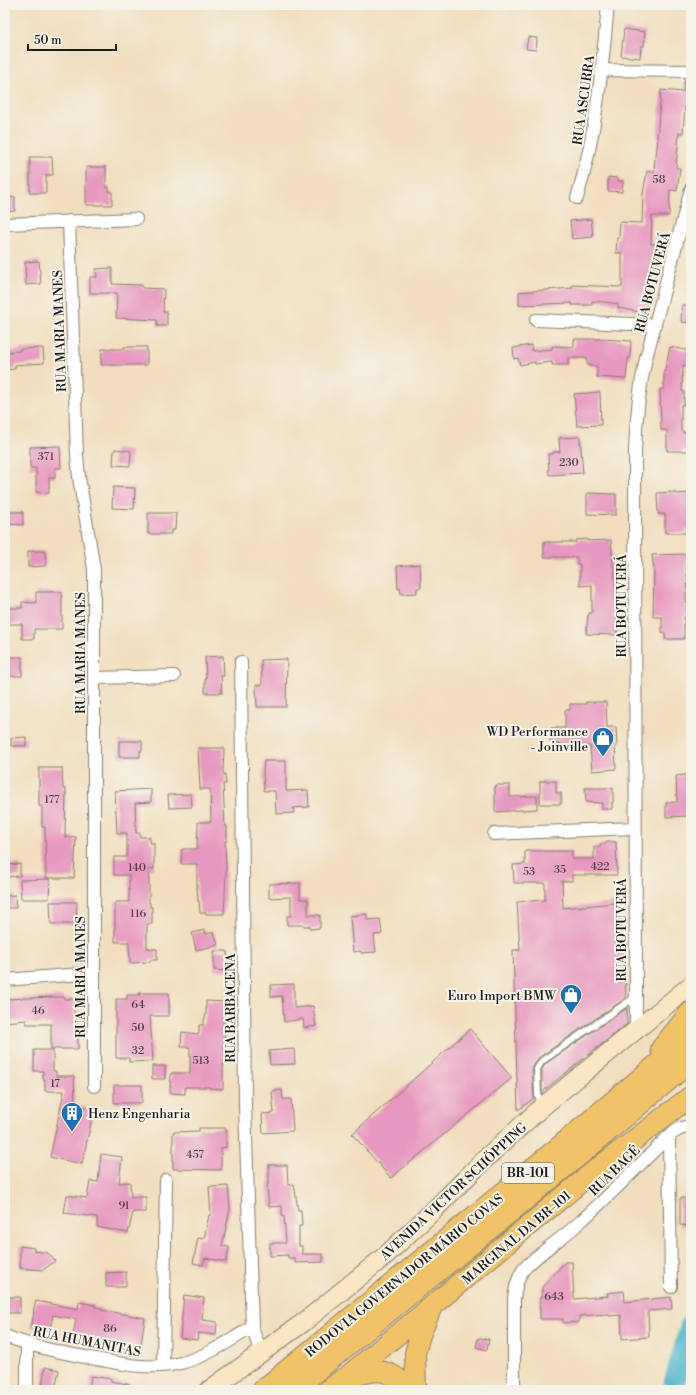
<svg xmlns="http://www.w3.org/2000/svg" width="696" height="1395" font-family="'Libre Bodoni',serif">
<rect width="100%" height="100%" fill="#f7f3e8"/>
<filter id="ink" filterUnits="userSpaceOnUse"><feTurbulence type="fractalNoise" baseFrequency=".025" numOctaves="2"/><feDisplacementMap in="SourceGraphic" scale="8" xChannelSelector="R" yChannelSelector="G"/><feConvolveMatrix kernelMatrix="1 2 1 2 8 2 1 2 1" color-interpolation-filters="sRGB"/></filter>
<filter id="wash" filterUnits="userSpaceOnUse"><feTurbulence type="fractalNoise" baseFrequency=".012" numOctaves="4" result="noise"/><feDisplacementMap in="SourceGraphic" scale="16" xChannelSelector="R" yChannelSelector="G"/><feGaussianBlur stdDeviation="0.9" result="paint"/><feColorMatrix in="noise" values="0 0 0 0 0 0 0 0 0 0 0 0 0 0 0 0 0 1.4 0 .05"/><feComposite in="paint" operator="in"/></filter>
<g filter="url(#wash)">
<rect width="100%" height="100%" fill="#f1debe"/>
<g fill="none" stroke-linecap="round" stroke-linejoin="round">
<path stroke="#4db1cc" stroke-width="21" d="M672,1390L691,1324"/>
</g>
<g id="blocks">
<path fill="#e698c0" d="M624,29L645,32L644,46H641L640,58L621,56Z
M528,37L537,38L536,50L526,49Z
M685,78H691V107H685L683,133H679L676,168H680L677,191L670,190L669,216H652L651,244H660L659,259H656L655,280H648V299L645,313L618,308V304L605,302L592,301V305H572V303L519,305V292L572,288V285L622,287V253H616L617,238H619L620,222L642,223L643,194L647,171L654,172L655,156H656L658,138H657L661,90L683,92Z
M30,157H52L53,175H46V193H30Z
M86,167H106V187H109V192H112V205H86Z
M608,177L618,178V181H623L622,192L608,191Z
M15,197V211L5,212V198Z
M591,219L593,237L572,239L570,221Z
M39,261L41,284L26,285L25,262Z
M112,268V284L142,285V288L164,289L163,312H167V326H157V320L116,318L117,293H90V277H97L96,269Z
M682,305H691V323L681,322Z
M574,339H604L631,341L630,358H628L626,379L597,377V366H589V364H587V358H568V365H552V362L535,364V362L520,365L518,358L514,359L513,348L531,345L532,351L552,349V346L574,347Z
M124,347H147V365H101L102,349H124Z
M670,347L690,351L687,366L683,365L682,391H684V405H681V431H683V433H691V451H667V430H661L660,389H664V373Z
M43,348L44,363L15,365V369L5,370V352L20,351V349Z
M600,392L601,425L577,426L574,394Z
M580,437L583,473L549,475L548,454H553V452H560L559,438Z
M60,446L61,468H55V478H49V493L36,492V468H30V447Z
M115,449L131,451L130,466L113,465L114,450Z
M113,487L135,488L134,509L112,508Z
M675,492V494L691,493V529H686V533H665V514H658L657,493Z
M587,493L616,494V515L587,514Z
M5,512H23V525L5,524Z
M148,513H176L175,530H171V534H148Z
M587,539V541L611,540L613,567H614L616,593H617V635L586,634L588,615H589V613H592V585L580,586V564H577V557H544V542H576V540Z
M28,551H45L46,566L28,567Z
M686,554L688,592H686L687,617H684V639H665V633L662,632V617H653L654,571L652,555Z
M420,564L421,588H417V593L401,594L400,588L398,589L397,566Z
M36,592H62V629H34V639H22V624H5V608H22V602L36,603Z
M223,656L224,676H221L222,693H205V678H206L205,657Z
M9,657H22V676H5V662H9Z
M287,659L286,707H257L256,685H262L261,660Z
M586,702H606L607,727H616L617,746H615L616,769L592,771L590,746L553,744V742H550L551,728H565V710H570V704H586Z
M26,737V746H11V738Z
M119,741H142V751H140V757H119Z
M198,748H224L223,774H225L226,784H223L225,826H227V841H225L226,870L224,914H206V913H200L199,901H198L197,887V864H181L182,849H197L198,822H211L210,789H200Z
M264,761H286V791L308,790L309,807L293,808L294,813L276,814L275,791H264L263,772Z
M39,768H62L63,789H66L65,837H76L74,878H46L45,827H42V806H39Z
M691,774V816L666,817V803L677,802L676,776Z
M540,781H556V793H561V804H540Z
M496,785H510V797L537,796V809L495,812V787H496Z
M585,788H613V802H612V809H602V803L586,802Z
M151,789V802L135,803L136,833H140V837H150V843H154V869H149V903H150V907H152V924H147V948H150V949H157V960H150V962L130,963L129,942H115V902H129V875H114V857H127V833H117L115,791Z
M191,794L192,807L169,808L168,795Z
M606,842H616L617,875H572V881H562L563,908L615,903L616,910L618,912L620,925L615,943L625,942L626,998L538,1058L532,1069L534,1098L518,1110L513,950H520L517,902L545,900V883H514L513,865L525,864V851H572V859H594V847H600V844H606Z
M20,864V876L5,877V865Z
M50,879L49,899H21L20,880Z
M300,883V899H308V915H320V928L310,929V926H304V925H287V916H291V897L269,898V884Z
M15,895L16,908H5V896Z
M50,902H77L76,924H51Z
M367,914V920L380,919L382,934L374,935L376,952L361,953V951L353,952L350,916Z
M205,930L206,934L214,932L218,945L196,950L192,933Z
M214,951H227L229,971L214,970Z
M294,984V1008L313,1006L316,1026L304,1028L303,1019L284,1022L282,996L271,997V985Z
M139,993H169V1016H150L153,1061L129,1062V1058H116V999H127V995H140Z
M54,997H64V999H74V1017H78V1049H51V1024H26V1020L5,1022V999Z
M206,1001L225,1002L224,1026H225L224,1050H225V1064H223V1089L210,1088V1087H185V1094L170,1093L171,1073H190V1047H181L182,1032L199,1034V1025H203L206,1014Z
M627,1008V1024L542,1092V1070L545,1064Z
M470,1029L512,1078L391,1178L352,1134Z
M294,1049L295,1064L270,1065L269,1051Z
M34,1050H53V1071H56V1076H74L75,1105L94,1109L82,1164L50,1157L64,1091H45V1079H43V1071H34Z
M152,1066H165V1079H152Z
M114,1085H142V1103H114Z
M282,1090L283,1099H291L293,1131L263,1133L262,1114L274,1113L272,1091Z
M199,1128H226V1147L221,1148V1170L173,1169V1132L199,1131Z
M101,1154L122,1157L119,1183L130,1182L131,1197H146V1212H133L128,1233L97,1227V1217L64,1213L67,1195L87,1198L90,1181L98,1182Z
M269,1165H287L288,1185L294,1184L298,1210H301L302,1226H299V1246H302V1254H323V1262L295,1263V1258H288V1255L270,1256V1243H286L284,1216H282V1206L269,1207L267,1187L268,1183H269Z
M228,1186L230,1209L222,1246L229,1247L226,1262L205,1258L203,1265L193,1263L198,1238L204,1239L209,1215H211L209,1187Z
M680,1198H691V1226L680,1225Z
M20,1246L34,1248V1251L48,1253L55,1261L43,1270L20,1268Z
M565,1262H572L574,1299L608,1296L607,1293L624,1291L625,1302L671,1297L672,1309L648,1311L649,1337L622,1339L621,1315L609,1316V1314L579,1316V1322L563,1323V1319H540V1297H542V1287Z
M126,1272V1287H106V1273Z
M184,1295L204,1298L202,1320L217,1322L216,1335L198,1333L197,1340L180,1338Z
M5,1297H20V1313H6Z
M36,1301L78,1309L79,1302L95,1305V1307L102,1308L101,1310L145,1318L140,1351L123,1348V1344L73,1335L76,1319L53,1315L50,1330L31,1327L34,1312H33Z
M478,1338L489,1339L487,1350L476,1347Z
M45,1367L59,1370L55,1389L42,1386Z
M91,1376L111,1379V1381L132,1385L131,1390H89Z"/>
</g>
</g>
<g filter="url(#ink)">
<use href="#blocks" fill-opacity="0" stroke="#867d6d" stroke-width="1"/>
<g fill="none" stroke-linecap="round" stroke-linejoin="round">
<g stroke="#867d6d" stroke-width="8">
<path id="service" d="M541,1104L538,1095L537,1069L542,1061L635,997"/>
</g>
<g stroke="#867d6d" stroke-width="14">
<path id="minor" d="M603,70L691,71
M577,198C596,135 602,70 608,5
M69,221L77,455L79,477L94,569V1086
M5,224L136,219
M536,320L655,325
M241,662L245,1105L252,1327L261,1353
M95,678L174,676
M494,834L635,828
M5,980L94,973
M636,1030L635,451C636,419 639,389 646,358L691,189
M669,1136L671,1287
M5,1336C31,1346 57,1352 85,1357C116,1363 149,1371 181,1363C208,1356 229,1341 252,1327
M27,1344V1390
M163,1365L166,1180
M514,1390V1299C515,1289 517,1279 523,1270C537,1254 563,1238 579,1223C610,1195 639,1165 669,1136C676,1130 682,1127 691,1126"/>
</g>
<g stroke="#867d6d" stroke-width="20">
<path id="secondary" d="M209,1390L304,1322L385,1256L433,1211L488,1156L542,1107L691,985"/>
</g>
<g stroke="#867d6d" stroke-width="22">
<path id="primary" d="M348,1379C355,1376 363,1373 370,1372C384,1369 401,1376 406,1390
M343,1380L594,1171L691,1096
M416,1390L415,1353L420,1335L431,1309"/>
</g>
<g stroke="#867d6d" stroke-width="24">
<path id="motorway" d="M662,1049L691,1013
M264,1390L559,1148L691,1037
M292,1390L588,1147L691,1060
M330,1390L343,1380"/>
</g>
<use href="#service" stroke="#fff" stroke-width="6"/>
<use href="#minor" stroke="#fff" stroke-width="12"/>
<use href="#secondary" stroke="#f9e7c3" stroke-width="18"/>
<use href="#primary" stroke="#f1c369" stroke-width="20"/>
<use href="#motorway" stroke="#f1c369" stroke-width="22"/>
</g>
</g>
<defs>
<g id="shop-pin" transform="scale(1.15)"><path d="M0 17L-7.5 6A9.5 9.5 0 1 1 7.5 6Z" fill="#1f6fb2" stroke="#f7f3e8"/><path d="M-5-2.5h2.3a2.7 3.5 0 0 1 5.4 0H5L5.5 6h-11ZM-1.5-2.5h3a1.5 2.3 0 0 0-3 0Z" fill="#fff"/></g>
<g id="building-pin" transform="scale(1.15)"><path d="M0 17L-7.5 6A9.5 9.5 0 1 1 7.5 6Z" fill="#1f6fb2" stroke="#f7f3e8"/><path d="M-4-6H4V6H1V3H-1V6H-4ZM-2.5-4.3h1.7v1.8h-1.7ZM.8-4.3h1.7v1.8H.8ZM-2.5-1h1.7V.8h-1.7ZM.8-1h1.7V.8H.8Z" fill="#fff"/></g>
</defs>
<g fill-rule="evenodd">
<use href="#shop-pin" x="603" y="738"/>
<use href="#shop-pin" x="571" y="995"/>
<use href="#building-pin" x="72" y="1113"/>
</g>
<g text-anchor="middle" stroke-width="4" stroke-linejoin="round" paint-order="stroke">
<g font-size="11" fill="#4e3b45">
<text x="659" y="183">58</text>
<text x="46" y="460">371</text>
<text x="569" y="466">230</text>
<text x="52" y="803">177</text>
<text x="600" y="870">422</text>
<text x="137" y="871">140</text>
<text x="560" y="873">35</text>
<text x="529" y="875">53</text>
<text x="138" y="917">116</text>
<text x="138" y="1008">64</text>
<text x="38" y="1014">46</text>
<text x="138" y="1031">50</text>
<text x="138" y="1054">32</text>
<text x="201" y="1064">513</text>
<text x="55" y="1087">17</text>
<text x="195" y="1158">457</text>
<text x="124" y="1209">91</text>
<text x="554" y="1300">643</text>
<text x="110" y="1332">86</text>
</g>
<rect fill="#f7f3e8" stroke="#5e5c59" stroke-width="1" x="502" y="1163" width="52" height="20" rx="3"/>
<g font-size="12" font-weight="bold" fill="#1c1c1c">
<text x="528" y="1177">BR-101</text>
</g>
<g font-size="13" fill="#1c1c1c" stroke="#f7f3e8">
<text transform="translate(583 100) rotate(-82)" y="5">RUA ASCURRA</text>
<text transform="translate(652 282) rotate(-75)" y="5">RUA BOTUVERÁ</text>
<text transform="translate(59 331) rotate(-92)" y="5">RUA MARIA MANES</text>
<text transform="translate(621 606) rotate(-90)" y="5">RUA BOTUVERÁ</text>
<text transform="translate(80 653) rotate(-90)" y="5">RUA MARIA MANES</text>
<text transform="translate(621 930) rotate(-90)" y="5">RUA BOTUVERÁ</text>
<text transform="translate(80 977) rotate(-90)" y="5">RUA MARIA MANES</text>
<text transform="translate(230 1008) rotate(-90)" y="5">RUA BARBACENA</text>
<text transform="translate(614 1170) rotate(-44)" y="5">RUA BAGÉ</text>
<text transform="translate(453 1191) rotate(-43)" y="5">AVENIDA VICTOR SCHÖPPING</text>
<text transform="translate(516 1237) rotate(-40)" y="5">MARGINAL DA BR-101</text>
<text transform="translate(404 1275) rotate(-39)" y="5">RODOVIA GOVERNADOR MÁRIO COVAS</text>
<text transform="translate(87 1341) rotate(11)" y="5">RUA HUMANITAS</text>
</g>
<g font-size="13" fill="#1c1c1c" stroke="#f7f3e8" text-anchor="end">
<text x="588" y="736">WD Performance<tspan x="588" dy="15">- Joinville</tspan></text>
<text x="556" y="1000">Euro Import BMW</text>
<text x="88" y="1118" text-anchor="start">Henz Engenharia</text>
</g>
</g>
<rect width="696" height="1395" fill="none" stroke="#f7f3e8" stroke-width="20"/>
<path d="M28 44v6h88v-6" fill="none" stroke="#1c1c1c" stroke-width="2"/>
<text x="34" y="44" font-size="12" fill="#1c1c1c" stroke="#f7f3e8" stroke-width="3" paint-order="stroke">50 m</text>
</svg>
